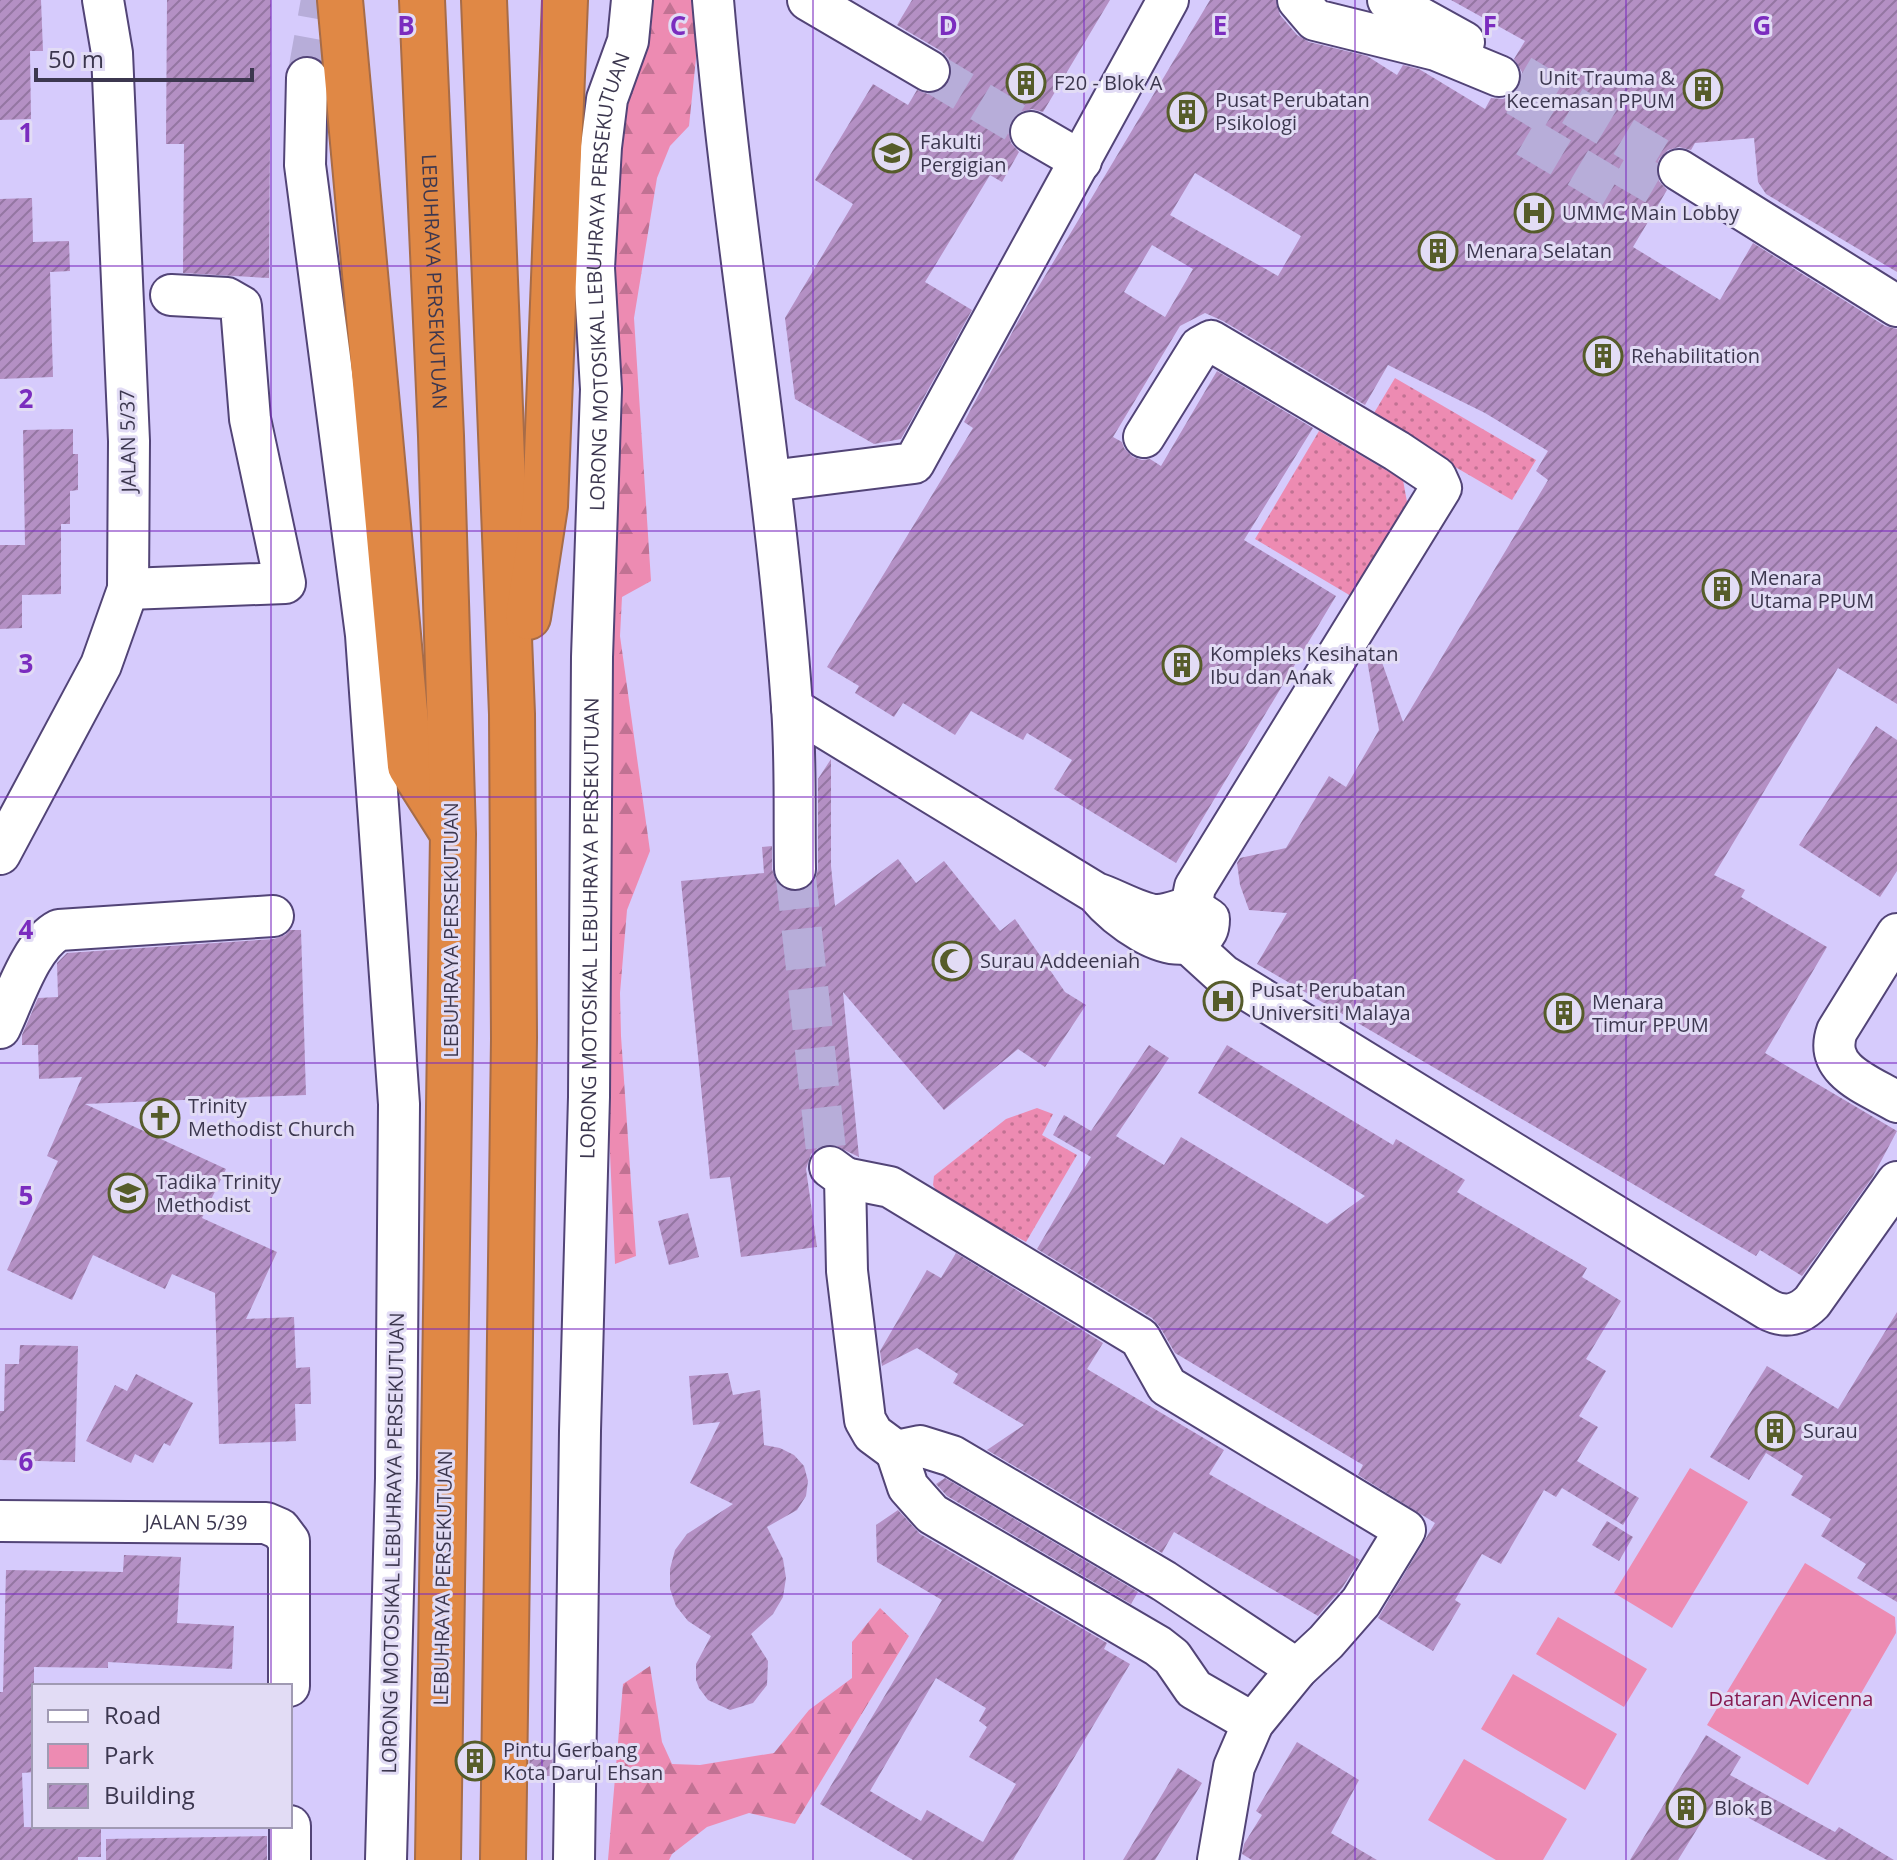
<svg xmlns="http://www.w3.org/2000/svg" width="1897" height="1860" font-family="'Open Sans',sans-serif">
<defs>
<pattern id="grass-dots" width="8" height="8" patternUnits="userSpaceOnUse" patternTransform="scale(2)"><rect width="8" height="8" fill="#ed8bb2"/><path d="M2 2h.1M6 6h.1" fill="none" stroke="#c17293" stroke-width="1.8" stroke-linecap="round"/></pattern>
<pattern id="forest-firs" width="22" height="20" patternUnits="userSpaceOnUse" patternTransform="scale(2)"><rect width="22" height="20" fill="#ed8bb2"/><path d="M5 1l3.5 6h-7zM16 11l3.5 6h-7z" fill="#c17293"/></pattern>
<pattern id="building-hatch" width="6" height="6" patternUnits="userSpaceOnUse" patternTransform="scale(2)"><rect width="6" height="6" fill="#b490c4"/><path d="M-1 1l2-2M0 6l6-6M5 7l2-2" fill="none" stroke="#9476a2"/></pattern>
</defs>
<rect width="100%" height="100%" fill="#d6cbfc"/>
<path fill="url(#grass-dots)" d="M1395,378L1536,460L1512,500L1371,418Z
M1319,431L1403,480L1407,502L1351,596L1255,539Z
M1037,1108L1053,1114L1042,1135L1077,1155L1026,1242L938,1194L933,1185L934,1176L1006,1119Z"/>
<path fill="url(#forest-firs)" d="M637,0H702L689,126L670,146L657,178L634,318L651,581L622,597L620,636L650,851L627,910L620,993L621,1036L636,1256L615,1264L601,954L615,99Z
M880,1608L909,1636L795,1824L749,1813L707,1827L672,1854L669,1860H608L623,1684L650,1666L662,1742L672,1764L700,1765L774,1753L809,1710L852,1678V1642Z"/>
<path fill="#ed8bb2" d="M1690,1468L1748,1502L1672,1628L1614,1593Z
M1805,1563L1895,1617L1896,1633L1808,1785L1707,1725Z
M1558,1617L1647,1669L1624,1707L1536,1654Z
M1513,1674L1617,1734L1585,1790L1481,1729Z
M1464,1759L1567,1819L1543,1860H1496L1428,1820Z"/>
<path fill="url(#building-hatch)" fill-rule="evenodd" d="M0,0H41L43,51H30L31,119L0,120Z
M167,0H271L269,278L183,273L184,144H166Z
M912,0H1110L1043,112L1032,109L1020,112L1011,121L1008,131L1011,143L1019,152L1002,182L990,175L925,282L972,310L901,439L874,444L795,399L785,318L853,204L815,180L873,84L908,105L917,90L928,94L940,91L949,82L952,70L949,59L941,51L897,25Z
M1210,0H1276L1280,15L1297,35L1309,42L1367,56L1397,75L1403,65L1419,69L1485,109L1491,98L1503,99L1512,95L1520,85L1522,72L1514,59L1525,41L1451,0H1897V272L1766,194L1758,182L1754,138L1695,143L1691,150L1679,147L1668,150L1659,159L1656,170L1659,181L1667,190L1633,247L1720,300L1753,243L1885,326L1897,329V704L1838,668L1714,875L1745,890L1741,897L1827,947L1765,1053L1897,1131L1872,1178L1802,1276L1760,1250L1756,1256L1257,964L1287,913L1249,910L1240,885L1237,863L1240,858L1286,848L1329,776L1346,787L1379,730L1366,654L1378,651L1403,722L1548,480L1536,471L1548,451L1485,413L1388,365L1365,405L1223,321L1205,313L1180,326L1113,437L1122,442L1124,448L1133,457L1142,460L1150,459L1161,466L1217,371L1313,428L1244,540L1336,596L1176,863L1054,789L1072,760L1027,733L1023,740L971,711L955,735L903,703L894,717L855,693L859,686L827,667L973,428L964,422L1021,316ZM1195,173L1301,236L1278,276L1170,215ZM1152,245L1193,269L1165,317L1124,292Z
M32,198L33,242L69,241L70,271L50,272L53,377L0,379V199Z
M73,429V454H78V490L70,491V524H61V594L22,595V628L0,629V545H25L23,430Z
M1876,726L1897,740V871L1880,897L1799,845Z
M831,759V866L835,906L898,859L916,883L944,861L1000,931L1015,919L1065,992L1086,1005L1045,1067L1018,1049L944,1110L843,992L859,1157L832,1144L820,1146L811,1154L806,1169L817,1247L741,1257L730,1177L710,1179L681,881L764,873L762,847L772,846V869L776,881L783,889L794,892L807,888L815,880L818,869V779Z
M290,930H301L306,1095L85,1104L226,1169L202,1218L277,1252L246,1319L294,1317L296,1368L310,1367L311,1404H295L296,1441L219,1444L215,1293L172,1274L165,1289L93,1255L72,1300L7,1270L58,1161L47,1156L82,1077L39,1079L38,1045H22V1035L38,998L58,997L57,963L67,953L274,939L285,935Z
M1149,1045L1169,1058L1116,1136L1164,1165L1181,1137L1327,1224L1365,1196L1198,1093L1227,1045L1393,1145L1396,1139L1465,1180L1457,1192L1587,1268L1582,1277L1621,1301L1586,1359L1606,1371L1579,1416L1598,1427L1577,1461L1639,1498L1623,1525L1562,1488L1556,1497L1544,1490L1501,1564L1482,1554L1455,1600L1461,1604L1433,1651L1378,1618L1435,1523L1358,1475L1363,1465L1175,1353L1160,1327L1152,1318L1037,1249L1091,1157L1053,1135L1064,1115L1091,1131Z
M688,1213L699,1257L669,1265L658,1221Z
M956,1253L1103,1343L1087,1369L1224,1450L1209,1474L1360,1560L1342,1588L1318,1616L1174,1532L1162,1553L987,1450L1024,1425L953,1383L958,1374L917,1348L882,1366L880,1351L927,1270L941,1278Z
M1897,1312V1602L1857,1578L1866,1564L1821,1536L1831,1519L1791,1495L1803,1476L1766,1453L1749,1480L1710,1457L1767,1366L1838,1409Z
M20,1345L78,1346L75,1462L0,1460V1411H4L5,1364H19Z
M728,1373L733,1395L760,1390L764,1445L780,1448L794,1455L804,1466L808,1481L806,1496L797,1510L767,1527L783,1559L786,1578L783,1597L773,1614L751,1634L768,1661L767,1685L753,1703L730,1710L708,1700L699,1688L696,1680V1664L711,1636L688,1621L676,1606L670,1589V1569L675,1550L687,1534L733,1504L690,1483L720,1422L693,1425L689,1376Z
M136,1374L193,1403L170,1446L164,1443L153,1463L135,1454L131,1463L86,1441L115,1385L127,1391Z
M945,1478L1138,1592L1131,1604L947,1496L936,1484Z
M898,1510L920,1534L1107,1643L1104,1649L1130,1664L1013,1860H913L820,1804L942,1600L877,1562L876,1525ZM936,1678L986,1708L979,1721L987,1727L969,1757L1016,1784L983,1842L927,1810L921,1821L870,1791Z
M1607,1521L1633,1537L1619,1561L1592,1545Z
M124,1555L181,1557L177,1623L234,1626L232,1669L108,1662V1668L34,1667V1772L22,1773L24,1827L101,1828V1857H78V1860H0V1692H3L6,1570L123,1572Z
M1706,1735L1741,1757L1730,1775L1835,1832L1839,1827L1894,1860H1827L1715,1800L1678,1860H1630Z
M1297,1742L1359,1780L1331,1833L1377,1860H1252L1242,1854L1244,1844L1262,1815L1256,1811Z
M465,1747H480L479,1775H464Z
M530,1748L553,1749L552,1776H529Z
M1178,1768L1202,1783L1155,1860H1123Z
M267,1836V1860H106V1839Z"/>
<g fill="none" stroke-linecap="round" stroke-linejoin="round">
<path stroke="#b7add9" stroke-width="40" stroke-dasharray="40 20" stroke-linecap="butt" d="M929,71L1031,132
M1521,75L1672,166
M307,78L321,0
M1544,89L1518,132L1626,196L1651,153
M795,869L826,1150L830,1167"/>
<g stroke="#524477" stroke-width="44">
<g id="minor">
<path d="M713,0C733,236 775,469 792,706C796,760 794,815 795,869"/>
<path d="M808,0L929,71"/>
<path d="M1298,0L1315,20L1436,50L1499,76"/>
<path d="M1388,0L1464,42"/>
<path d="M307,78L305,165L366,635L399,1104L396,1478L386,1860"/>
<path d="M1031,132L1081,161"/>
<path d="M1679,170L1897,306"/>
<path d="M1144,437L1200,347L1211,341L1397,451L1436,477L1441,488L1195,887L1191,907"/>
<path d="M770,481L914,463L1168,0"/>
<path d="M128,589L285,583L250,419L241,306L227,298L171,295"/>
<path d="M792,708L1096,893C1113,898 1143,916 1159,915C1170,914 1181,909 1191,907L1209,919C1209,929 1207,934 1198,939C1166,957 1116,917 1096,893"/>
<path d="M0,854L101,665L128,589L129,441L112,53L103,0"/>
<path d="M1897,934L1837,1031C1823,1071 1869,1085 1897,1102"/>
<path d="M1189,944L1223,975L1767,1309C1784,1318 1798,1316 1812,1302L1897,1182"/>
<path d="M0,1028C14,999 31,944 59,930L273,916"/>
<path d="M830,1167L845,1178L847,1271L865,1420L873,1434L896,1451"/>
<path d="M845,1178L890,1187L1140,1338L1167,1386L1405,1530L1361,1602L1326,1642L1297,1669L1253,1723L1234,1767L1218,1860"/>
<path id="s1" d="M0,1521L266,1523L280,1529L289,1541V1686"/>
<path d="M1253,1723L1194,1689L1172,1657L1158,1646L932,1514L908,1487L896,1451L920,1446L952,1456L1164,1581L1297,1669"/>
<path d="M290,1826V1860"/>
<path id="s2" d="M574,1860L580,1431L589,1097L592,657L601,389L594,268L601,147L607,99L628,41L632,0"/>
</g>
</g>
<g stroke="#a76c48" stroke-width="48">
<g id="highway">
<path d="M340,0L410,766L452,832"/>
<path id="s3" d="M422,0L441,436L453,834L438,1860"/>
<path d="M484,0L512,714L514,1038L503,1860"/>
<path d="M528,617L545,506L565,0"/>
</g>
</g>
<use href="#minor" stroke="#fff" stroke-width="40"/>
<use href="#highway" stroke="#e08845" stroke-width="44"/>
</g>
<path fill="none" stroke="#7b2cbf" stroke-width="2" stroke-opacity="0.55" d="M271,0V1686M542,0V1860M813,0V1860M1084,0V1860M1355,0V1860M1626,0V1860M0,266H1897M0,531H1897M0,797H1897M0,1063H1897M0,1329H1897M0,1594H1897M271,1826V1860"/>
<defs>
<g id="building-ring" transform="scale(2)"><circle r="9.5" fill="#e2dcf5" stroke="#565c2a" stroke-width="1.5"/><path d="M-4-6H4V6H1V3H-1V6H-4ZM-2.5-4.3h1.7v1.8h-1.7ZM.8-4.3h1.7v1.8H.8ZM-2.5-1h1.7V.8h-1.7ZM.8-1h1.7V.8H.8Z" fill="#565c2a"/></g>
<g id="university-ring" transform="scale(2)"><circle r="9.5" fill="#e2dcf5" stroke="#565c2a" stroke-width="1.5"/><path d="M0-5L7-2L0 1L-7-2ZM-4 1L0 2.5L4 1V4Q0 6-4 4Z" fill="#565c2a"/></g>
<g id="hospital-ring" transform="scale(2)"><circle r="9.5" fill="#e2dcf5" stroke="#565c2a" stroke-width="1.5"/><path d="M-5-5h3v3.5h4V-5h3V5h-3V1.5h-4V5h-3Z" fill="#565c2a"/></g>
<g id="mosque-ring" transform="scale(2)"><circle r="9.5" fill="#e2dcf5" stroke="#565c2a" stroke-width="1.5"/><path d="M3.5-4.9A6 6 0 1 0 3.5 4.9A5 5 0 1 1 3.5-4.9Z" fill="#565c2a"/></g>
<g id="church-ring" transform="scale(2)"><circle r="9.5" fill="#e2dcf5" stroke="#565c2a" stroke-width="1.5"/><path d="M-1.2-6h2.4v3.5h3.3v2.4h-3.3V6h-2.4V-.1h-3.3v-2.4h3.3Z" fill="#565c2a"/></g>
<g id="school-ring" transform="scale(2)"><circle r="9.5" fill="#e2dcf5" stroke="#565c2a" stroke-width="1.5"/><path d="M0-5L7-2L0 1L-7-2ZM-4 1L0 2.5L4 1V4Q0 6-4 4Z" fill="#565c2a"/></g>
</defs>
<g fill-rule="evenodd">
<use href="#building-ring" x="1026" y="83"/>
<use href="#building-ring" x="1703" y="89"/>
<use href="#building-ring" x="1187" y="112"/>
<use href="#university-ring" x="892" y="153"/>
<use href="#hospital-ring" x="1534" y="213"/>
<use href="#building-ring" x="1438" y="251"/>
<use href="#building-ring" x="1603" y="356"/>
<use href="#building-ring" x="1722" y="589"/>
<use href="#building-ring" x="1182" y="665"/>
<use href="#mosque-ring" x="952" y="961"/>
<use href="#hospital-ring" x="1223" y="1001"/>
<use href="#building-ring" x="1564" y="1013"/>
<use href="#church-ring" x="160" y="1118"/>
<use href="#school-ring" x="128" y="1193"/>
<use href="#building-ring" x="1775" y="1431"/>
<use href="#building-ring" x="475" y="1761"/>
<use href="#building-ring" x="1686" y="1808"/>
</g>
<g text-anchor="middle" stroke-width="6" stroke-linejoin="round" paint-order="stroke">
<g font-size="20" fill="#3c374f" stroke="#e2dcf5" text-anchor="start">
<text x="1675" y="85" text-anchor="end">Unit Trauma &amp;<tspan x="1675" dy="23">Kecemasan PPUM</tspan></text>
<text x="1054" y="90">F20 - Blok A</text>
<text x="1215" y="107">Pusat Perubatan<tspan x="1215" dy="23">Psikologi</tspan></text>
<text x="920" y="149">Fakulti<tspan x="920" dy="23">Pergigian</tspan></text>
<text x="1562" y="220">UMMC Main Lobby</text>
<text x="1466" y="258">Menara Selatan</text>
<text x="1631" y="363">Rehabilitation</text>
<text x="1750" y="585">Menara<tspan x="1750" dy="23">Utama PPUM</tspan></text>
<text x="1210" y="661">Kompleks Kesihatan<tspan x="1210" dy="23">Ibu dan Anak</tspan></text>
<text x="980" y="968">Surau Addeeniah</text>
<text x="1251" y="997">Pusat Perubatan<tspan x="1251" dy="23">Universiti Malaya</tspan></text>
<text x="1592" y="1009">Menara<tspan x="1592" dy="23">Timur PPUM</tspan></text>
<text x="188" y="1113">Trinity<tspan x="188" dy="23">Methodist Church</tspan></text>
<text x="156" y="1189">Tadika Trinity<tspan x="156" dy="23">Methodist</tspan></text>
<text x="1803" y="1438">Surau</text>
<text x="503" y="1757">Pintu Gerbang<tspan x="503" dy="23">Kota Darul Ehsan</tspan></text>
<text x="1714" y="1815">Blok B</text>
</g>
<g font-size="20" fill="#3c374f" stroke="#e2dcf5">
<text dy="7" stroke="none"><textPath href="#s3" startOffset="282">LEBUHRAYA PERSEKUTUAN</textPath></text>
<text dy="7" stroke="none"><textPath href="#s2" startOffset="1580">LORONG MOTOSIKAL LEBUHRAYA PERSEKUTUAN</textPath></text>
<text transform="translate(128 441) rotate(-91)" y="7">JALAN 5/37</text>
<text dy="7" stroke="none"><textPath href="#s2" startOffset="932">LORONG MOTOSIKAL LEBUHRAYA PERSEKUTUAN</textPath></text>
<text transform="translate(451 930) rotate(-90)" y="7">LEBUHRAYA PERSEKUTUAN</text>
<text dy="7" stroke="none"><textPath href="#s1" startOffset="196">JALAN 5/39</textPath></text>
<text transform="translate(393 1543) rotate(-89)" y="7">LORONG MOTOSIKAL LEBUHRAYA PERSEKUTUAN</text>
<text transform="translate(443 1578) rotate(-89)" y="7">LEBUHRAYA PERSEKUTUAN</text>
</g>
<g font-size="20" fill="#871a51" stroke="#e2dcf5">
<text x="1791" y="1706">Dataran Avicenna</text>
</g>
</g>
<g font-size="26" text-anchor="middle" font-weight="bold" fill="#7b2cbf" stroke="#e2dcf5" stroke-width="6" stroke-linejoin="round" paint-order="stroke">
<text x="406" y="35">B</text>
<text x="678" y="35">C</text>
<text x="948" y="35">D</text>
<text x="1220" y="35">E</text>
<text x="1490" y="35">F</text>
<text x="1762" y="35">G</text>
<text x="26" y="142">1</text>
<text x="26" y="408">2</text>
<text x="26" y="673">3</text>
<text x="26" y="939">4</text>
<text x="26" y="1205">5</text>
<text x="26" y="1471">6</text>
</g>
<rect x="32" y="1684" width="260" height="144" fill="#e2dcf5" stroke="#a09ab3" stroke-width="2"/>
<rect x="48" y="1710" width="40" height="12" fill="#ffffff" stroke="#a09ab3" stroke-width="2"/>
<text x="104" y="1724" font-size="24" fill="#3c374f">Road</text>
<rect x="48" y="1744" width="40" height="24" fill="#ed8bb2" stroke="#a09ab3" stroke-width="2"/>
<text x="104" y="1764" font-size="24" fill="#3c374f">Park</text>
<rect x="48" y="1784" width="40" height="24" fill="url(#building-hatch)" stroke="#a09ab3" stroke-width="2"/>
<text x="104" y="1804" font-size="24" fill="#3c374f">Building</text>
<path d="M36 68v12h216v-12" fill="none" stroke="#3c374f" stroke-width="4"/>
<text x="48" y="68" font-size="24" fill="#3c374f" stroke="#e2dcf5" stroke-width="6" paint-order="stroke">50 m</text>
</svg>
